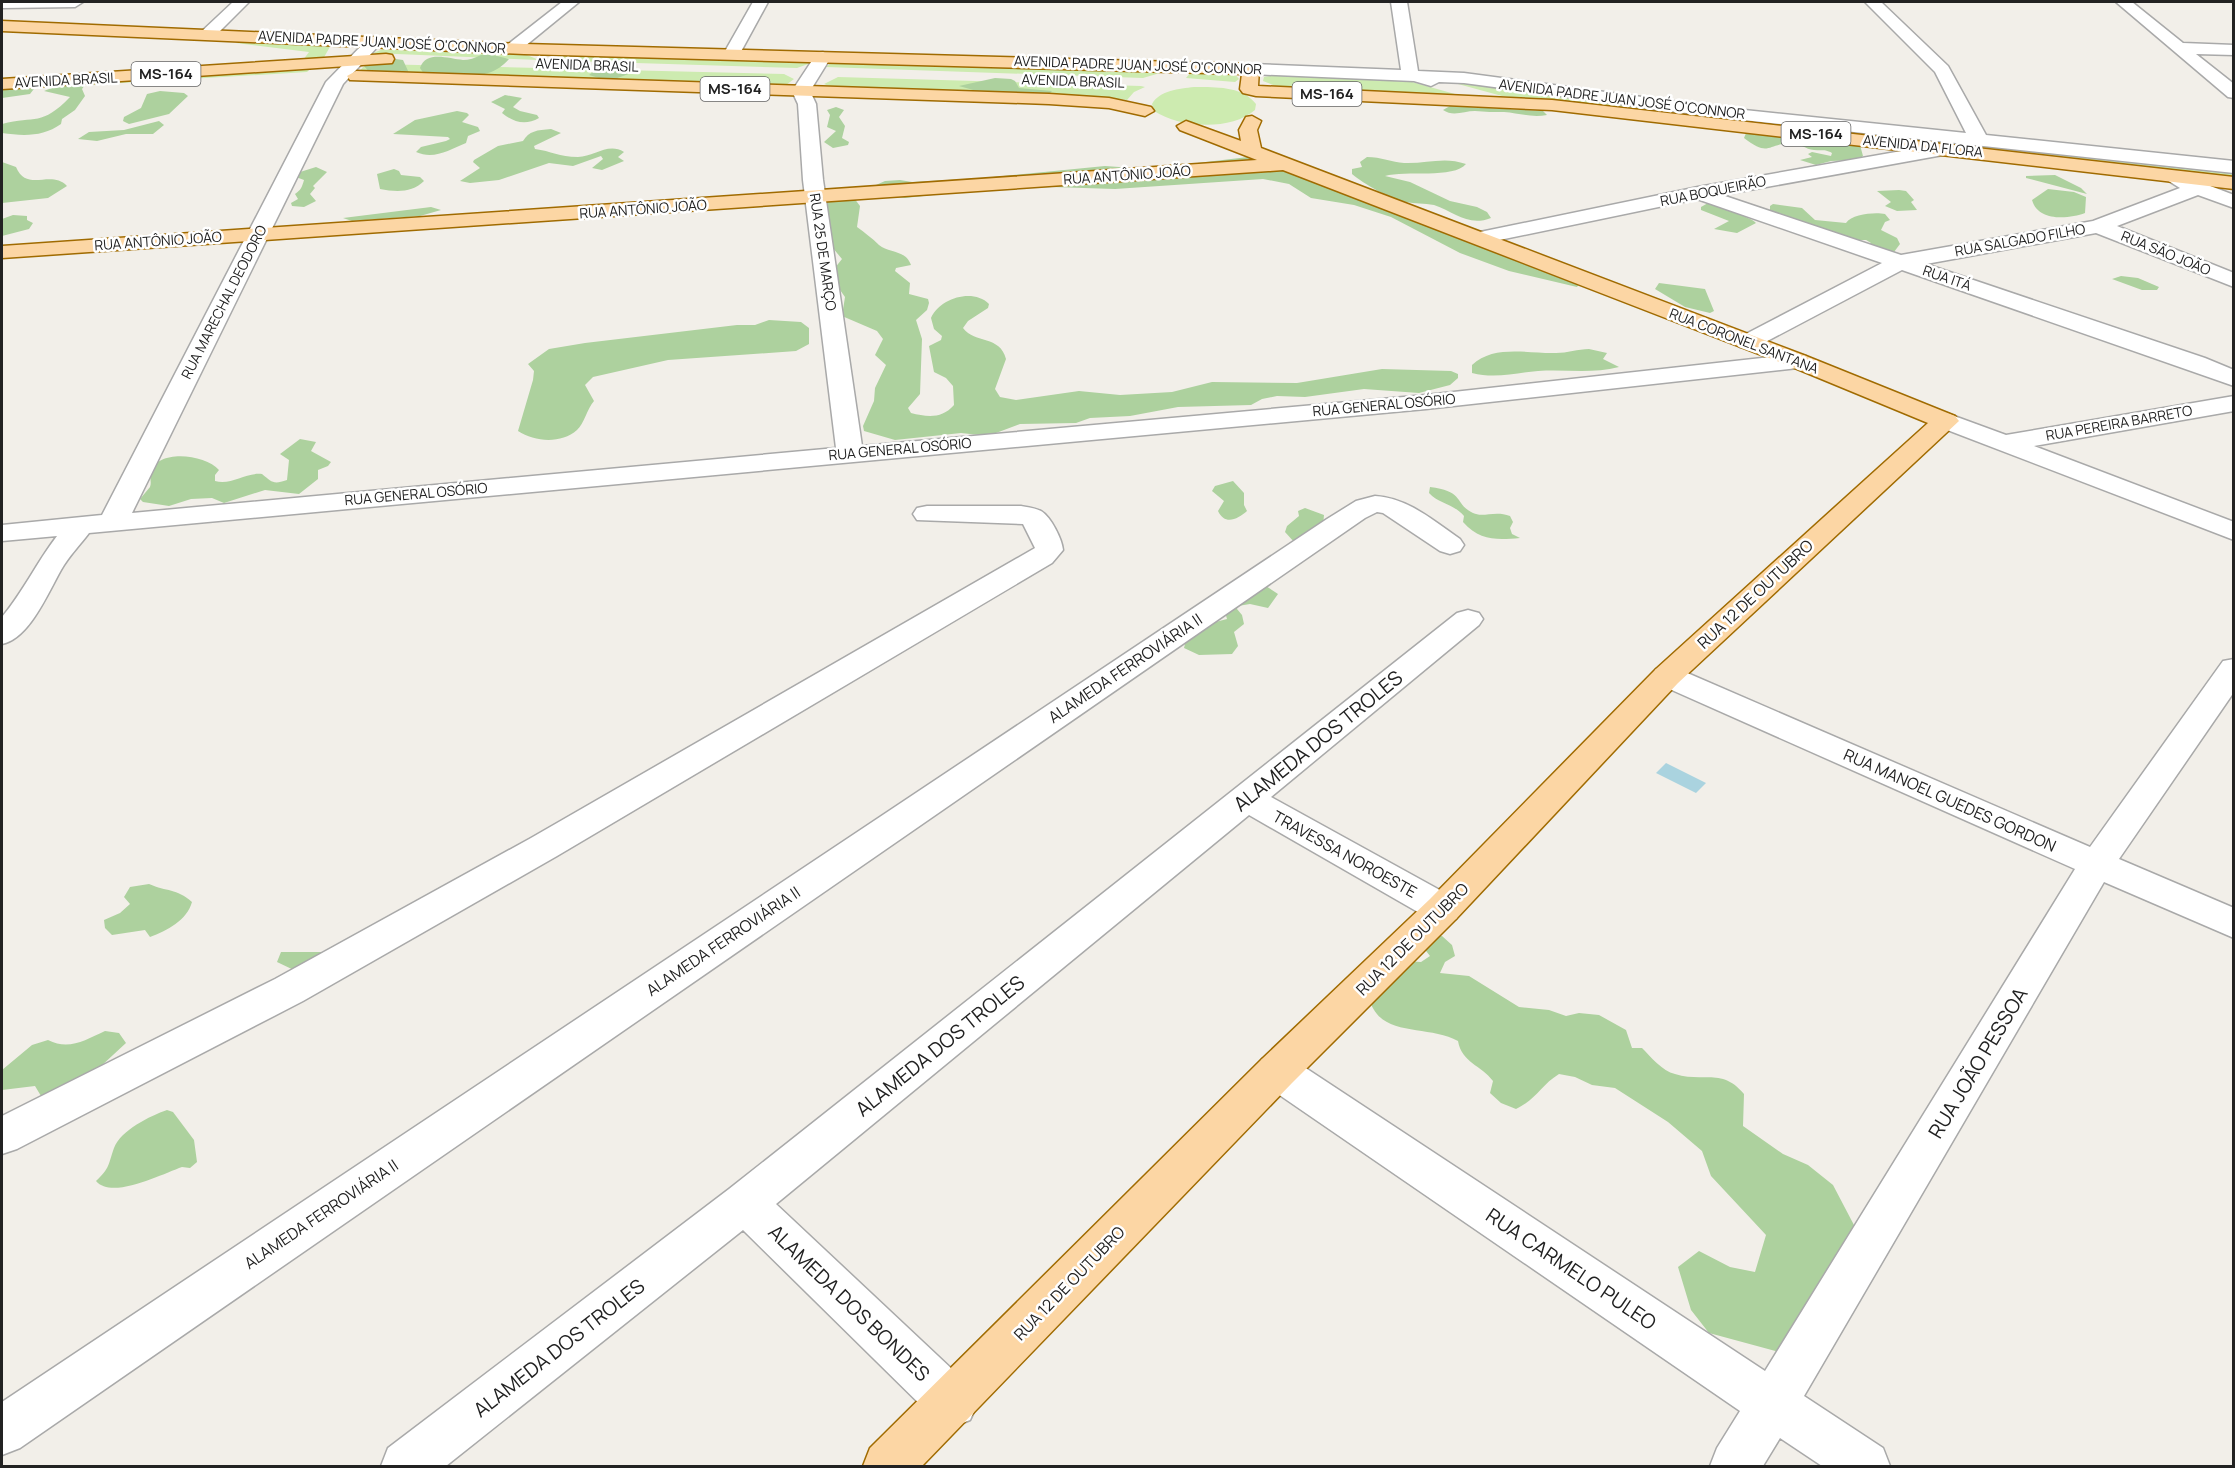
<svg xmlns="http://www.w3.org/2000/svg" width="2235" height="1468" font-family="Manrope,sans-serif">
<rect width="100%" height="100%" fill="#f2efe9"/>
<path fill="#cdebb0" d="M240,40L331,45L323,59L300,64L309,52L236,43Z
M391,46L522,53L539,60L373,53Z
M545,52L809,61L811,63L797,68L572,61Z
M833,61L1156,70L1160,73L1143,78L826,67Z
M377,64L784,74L794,79L786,85L773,87L359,72L363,67Z
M310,69L307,72L2,90V88Z
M1191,72L1234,73L1239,79L1235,82L1186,78Z
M1280,74L1398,78L1462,96L1281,88L1263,81L1264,77Z
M838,77L1141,86L1145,87L1134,92L1127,100L1092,96L834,88L824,84Z
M1463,82L2233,171V179L1977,147L1502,96L1458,84Z
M1194,87C1214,87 1243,86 1256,104L1255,110C1231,131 1180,128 1154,111L1152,104C1160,90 1179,89 1194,87Z"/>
<path fill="#add19e" d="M481,55H493L509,59C488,84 453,75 424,74L420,68C426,50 449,59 463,60C469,60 475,58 481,55Z
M388,58L403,60L409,73H370L364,66Z
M617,63L632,65L637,71L609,81L589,75L600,67Z
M61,74L59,77L89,80L82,89L85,96L75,110L62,119L61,124C43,137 23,136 2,133V124C36,115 41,127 70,97L44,91L54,87L51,84L37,85L30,94L2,98V87L11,86L31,76Z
M995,78L1011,79L1015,81L1019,88L1052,91L1047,96L998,97L959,86Z
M160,91L184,93L188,96L169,114L129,124L123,121L124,117L141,108L147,94Z
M505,95L522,98L513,107L520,111L537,115L539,118C525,126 513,122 502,113L505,109L491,102Z
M1450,106L1543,111L1547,115C1531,118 1519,113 1504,112C1494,112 1485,112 1475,111C1464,111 1453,117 1443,110Z
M836,107L844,110L839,117L845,126L842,138L849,142L848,145L833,148L824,142L836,131L827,127L830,115L827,110Z
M457,111L467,113L469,115L462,122L478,127L480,131L468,136L466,143C449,150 434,160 416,152L421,147L446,141L450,139L448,137L393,134L415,120Z
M159,121L164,125L153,134H126L97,141L78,139L89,132L124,130Z
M551,129L561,133L534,146L535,149C551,151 559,157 578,157C594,157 608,142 624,152L618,157L624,161L602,170L592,168L603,159L601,156L573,166L549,163L499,180L470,183L460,181L480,168L473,162L474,160L498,146L523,141C529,131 537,130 551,129Z
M1755,130L1860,145L1863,156L1858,160L1831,161L1816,165L1800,160L1812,157L1808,154L1812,152L1831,156L1832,153C1825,149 1821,151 1814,150C1805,149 1801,144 1792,143C1767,143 1770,158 1744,138L1746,133Z
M1248,157L1262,158L1581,281L1577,287L1509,271L1460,253L1391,217L1354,205L1311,198L1289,184L1263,179L1115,189L1052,187L979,190L905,198L878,195L872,190L876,185L885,181L900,180L912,182L983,178L1105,166L1147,169Z
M1367,157C1381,157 1392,162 1404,163C1426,164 1444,156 1466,164C1454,179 1405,170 1385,176L1410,182L1450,201L1477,207L1487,212L1491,218C1468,227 1455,212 1434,205C1424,203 1415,204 1406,202C1390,199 1364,184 1352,174V169L1362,167L1360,162Z
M2,162L16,167C27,193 51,169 67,186L48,198L2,203Z
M316,167L327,172L313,186L315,188L310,194L316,201L304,207L292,206L291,203L298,199L295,194C301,190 302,187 304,180L296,177L297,173Z
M394,169L399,171L401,175L420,177L424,181C412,193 396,192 380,189L377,174Z
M2055,175L2081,188L2087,194L2026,178V176Z
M2048,189L2074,192L2086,197L2085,213C2069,219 2038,222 2032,200Z
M1899,190L1906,191L1914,200L1911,202L1917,210L1897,211L1885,206L1891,202L1877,191Z
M854,198L860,206L857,227C865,233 872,238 879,245C889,253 906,250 911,265L896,268L895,271L910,283L909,294L928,299L929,303L927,310L916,320L922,339L920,394L908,408L911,413C927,417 942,419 954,405L953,386L946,378L934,372L929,346L941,340L942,336L934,329L931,318C940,298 973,288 989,304L988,308L968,321L963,328C975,344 1000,335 1006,359L995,389L1000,397L1016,400L1079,391L1120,395L1172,392L1212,382L1297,383L1382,369L1451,371L1458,374V378L1450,385L1419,393L1364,389L1305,397L1277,396L1262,399L1251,405L1178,407L1130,416L1090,418L1076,423L1020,424L988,436L961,433L895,440L864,431L863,426L874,401L875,388L886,365L875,355L883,339L877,331L842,316L845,297L833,280L834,269L842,259L832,247L826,204L829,201Z
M1708,203C1717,206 1753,218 1756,223L1737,233L1714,229L1729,221L1701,210V207Z
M1773,204L1802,208L1815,220L1846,223C1852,214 1875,212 1885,214L1890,220L1885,222L1881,230L1897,238L1900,244L1894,252L1888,254L1868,245L1871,243L1866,240H1851L1770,211V206Z
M431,207L441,210L420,216L352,221L343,218Z
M13,215L27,216V220L33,223L29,229L2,236V219Z
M2121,276L2138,278L2159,287L2157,290H2142L2112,279Z
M1659,283L1705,289L1714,311L1710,313L1685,307L1655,289Z
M769,320L801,322L809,328V344L796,351L668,360L593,377L585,385L594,401C587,409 584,424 577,430C561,444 535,442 518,431L533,380L534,371L528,364L549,349L585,343L737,325H755Z
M1589,349L1607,353L1603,359L1619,367C1592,374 1565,369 1538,371C1515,373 1495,379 1472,373V365C1494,344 1529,354 1556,353C1567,353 1578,349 1589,349Z
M300,439L316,442L311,451L331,462L328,466L318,470V479L299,494L265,490L224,503L212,498L191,499L169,506L143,502L140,499L150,487C152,482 149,477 151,472C157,449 205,454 219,470L215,475V481C231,486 245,472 262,474C272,482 273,485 287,480L289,460L280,454Z
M1233,481L1244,493V505L1247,511C1238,519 1225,526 1218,511L1224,501L1212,491L1215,486Z
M1430,487C1465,491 1454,504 1473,513C1483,518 1495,510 1510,516L1513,522L1510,528L1512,534L1520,538C1497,540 1480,541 1463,522L1464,516C1454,504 1439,504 1429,493Z
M1305,508L1324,515L1323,526L1295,543L1285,532L1287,526L1299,516L1298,511Z
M1263,584L1278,594L1268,608L1250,604L1238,606L1237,609L1242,615L1244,624L1234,632L1238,646L1232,654L1199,655L1184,648L1186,640L1204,625L1227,619L1225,612Z
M149,884C167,892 176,888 192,902C187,920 167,931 150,937L145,930L112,935L105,928L104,920L120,913L130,904L124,897L130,887Z
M1442,936L1452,945L1455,956L1445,962L1440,973L1469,976L1519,1007L1549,1010L1566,1016L1579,1013L1599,1015L1626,1030L1632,1048H1642C1651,1057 1662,1071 1675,1074C1703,1083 1722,1067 1744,1094L1743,1126L1783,1154L1808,1165L1833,1185L1855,1227L1786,1354L1709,1333L1691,1310L1678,1267L1699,1251L1730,1267L1755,1272L1766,1235L1711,1176L1702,1151L1668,1122L1615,1088L1592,1085L1575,1077L1559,1074C1541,1085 1538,1098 1516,1109L1501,1103L1490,1093L1493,1081C1481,1065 1462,1063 1458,1041C1428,1024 1378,1039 1369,997L1406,961L1421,962L1430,956L1423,947L1428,937Z
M352,937L298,972L277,962L281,952H324Z
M105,1031L119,1033L126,1043L74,1091L40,1107L41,1096L35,1086L2,1090V1070L32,1045L48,1040C69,1051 85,1040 105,1031Z
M167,1110L173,1112L194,1140L197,1162L190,1168L182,1167C162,1174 112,1200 96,1181C110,1168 108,1165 114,1148C121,1130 150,1116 167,1110Z"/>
<path fill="#aad3df" d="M1666,763L1706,783L1696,793L1656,773Z"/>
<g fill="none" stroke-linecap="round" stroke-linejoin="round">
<g stroke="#a9a9a9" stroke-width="3">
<path id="minor" d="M2,2H83L75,7L2,8Z
M233,2H249L213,38H201L199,35L201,32Z
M562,2H579L519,51H507L505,48L507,45Z
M753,2H768L738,57H726L724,53Z
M1391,2H1407L1418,71L1464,73L1716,107L1966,133L1935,72L1865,2H1881L1948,66L1986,135L2234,161V173L1716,117L1464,83L1439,82L1431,86L1414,81L1251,74L1243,69L1251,64L1401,70Z
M2116,2H2132L2183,43L2234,45V55L2196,54L2234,84V98L2228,97Z
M374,37L382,42L343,84L132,513L836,448L803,180L798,104L792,91L817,53L823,52L831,57L810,91L816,104L823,180L862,446L1426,395L1798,354L1806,356L1810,361L1806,366L1798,368L1426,409L89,533C80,545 68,557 61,570C48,593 29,639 2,644V617C23,592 37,562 57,536L2,541V525L102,515L326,82L368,39Z
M1947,143L1954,145L1956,149L1954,153L1722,195L1901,255L2093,221L2180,188L2167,180L2170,176H2184L2234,195V208L2198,195L2117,226L2234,273V287L2096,233L1926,264L2205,358L2234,370V386L1902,270L1756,347H1740L1736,342L1740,337L1882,263L1697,199L1480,244L1473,242L1469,238L1473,234L1480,232L1698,187Z
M2234,396V411L2034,446L2234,522V540L1937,426L1933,421L1937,416L1946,413L2006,435Z
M1375,496C1408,498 1434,521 1460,539L1464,545L1460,551L1450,554L1440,551L1383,513L1377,512L1365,518L20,1448L2,1455V1402L1327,519L1356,501Z
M927,506H1021C1027,507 1035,508 1041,511C1051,517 1062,539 1063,550L1052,563L557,856L303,1001L17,1149L2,1154V1116L275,979L531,838L1035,548L1023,524L917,520L913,514L917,508Z
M1468,610L1479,613L1483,619L1479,625L1271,797L1456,899L1462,909L1456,919L1443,922L1430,919L1249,815L776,1204L970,1386L978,1403L970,1420L953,1427L936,1420L743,1230L446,1466H381L388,1448L729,1189L1457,613Z
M2234,659V692L2119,859L2234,908V938L2104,882L1804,1396L1883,1448L1890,1466H1822L1780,1438L1763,1466H1710L1717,1448L1740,1411L1262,1083L1256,1071L1262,1059L1277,1055L1292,1059L1765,1371L2075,869L1656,683L1651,676L1656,669L1667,666L1678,669L2090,847L2223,661Z"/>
</g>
<g stroke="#a06b00" stroke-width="3">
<path id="major" d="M2,21L524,44L1251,64L1259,69L1258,86L1552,100L2234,177V189L1552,110L1256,96L1243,93L1240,89L1242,74L524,54L2,31Z
M386,54L392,55L394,59L392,63L2,89V79Z
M356,71L1049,94L1109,98L1151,107L1154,111L1145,116L1109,108L1049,104L350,80L347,76Z
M1252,116L1261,121L1257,130L1261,148L1806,356L1955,416L1959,421L1678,683L1456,919L1292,1083L922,1466H863L870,1448L1262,1059L1430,899L1656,669L1928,423L1790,366L1283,170L2,258V246L1257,160L1180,130L1177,126L1186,121L1241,141L1239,130L1246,117Z"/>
</g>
<use href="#minor" fill="#fff" fill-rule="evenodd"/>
<use href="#major" fill="#fcd6a4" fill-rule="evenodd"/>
</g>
<g text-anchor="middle" stroke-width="5" stroke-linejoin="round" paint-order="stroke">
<g font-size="14" fill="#222" stroke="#fff">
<text transform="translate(382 42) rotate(3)" y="5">AVENIDA PADRE JUAN JOSÉ O'CONNOR</text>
<text transform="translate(587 65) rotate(2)" y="5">AVENIDA BRASIL</text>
<text transform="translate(1138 65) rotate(2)" y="5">AVENIDA PADRE JUAN JOSÉ O'CONNOR</text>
<text transform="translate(66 80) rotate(-3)" y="5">AVENIDA BRASIL</text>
<text transform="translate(1073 81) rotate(2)" y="5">AVENIDA BRASIL</text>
<text transform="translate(1622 99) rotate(7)" y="5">AVENIDA PADRE JUAN JOSÉ O'CONNOR</text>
<text transform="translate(1923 146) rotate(6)" y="5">AVENIDA DA FLORA</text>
<text transform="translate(1127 175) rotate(-4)" y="5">RUA ANTÔNIO JOÃO</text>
<text transform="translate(1713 191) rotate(-11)" y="5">RUA BOQUEIRÃO</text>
<text transform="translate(643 209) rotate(-4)" y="5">RUA ANTÔNIO JOÃO</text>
<text transform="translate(2020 240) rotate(-10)" y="5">RUA SALGADO FILHO</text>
<text transform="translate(158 241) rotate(-4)" y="5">RUA ANTÔNIO JOÃO</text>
<text transform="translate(823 252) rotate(82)" y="5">RUA 25 DE MARÇO</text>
<text transform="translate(2166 253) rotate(22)" y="5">RUA SÃO JOÃO</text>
<text transform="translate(1947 278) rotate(19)" y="5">RUA ITÁ</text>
<text transform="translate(224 302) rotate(-63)" y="5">RUA MARECHAL DEODORO</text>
<text transform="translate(1744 341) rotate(21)" y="5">RUA CORONEL SANTANA</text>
<text transform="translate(1384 405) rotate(-5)" y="5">RUA GENERAL OSÓRIO</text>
<text transform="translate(2119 423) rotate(-10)" y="5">RUA PEREIRA BARRETO</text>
<text transform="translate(900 449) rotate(-5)" y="5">RUA GENERAL OSÓRIO</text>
<text transform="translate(416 494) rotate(-5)" y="5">RUA GENERAL OSÓRIO</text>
</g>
<g fill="#fff" stroke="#646464" stroke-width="1.5">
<rect x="131.5" y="62" width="69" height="24" rx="4.5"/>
<rect x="700.5" y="77" width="69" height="24" rx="4.5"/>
<rect x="1292.5" y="82" width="69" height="24" rx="4.5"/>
<rect x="1781.5" y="122" width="69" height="24" rx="4.5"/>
</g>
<g font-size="15" font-weight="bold" fill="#222">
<text x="166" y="79">MS-164</text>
<text x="735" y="94">MS-164</text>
<text x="1327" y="99">MS-164</text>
<text x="1816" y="139">MS-164</text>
</g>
<g font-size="16" fill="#222" stroke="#fff">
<text transform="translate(1755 594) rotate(-43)" y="6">RUA 12 DE OUTUBRO</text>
<text transform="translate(1125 668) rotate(-34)" y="6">ALAMEDA FERROVIÁRIA II</text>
<text transform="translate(1950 800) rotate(24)" y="6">RUA MANOEL GUEDES GORDON</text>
<text transform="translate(1345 854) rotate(29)" y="6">TRAVESSA NOROESTE</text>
<text transform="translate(1412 939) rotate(-45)" y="6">RUA 12 DE OUTUBRO</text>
<text transform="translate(723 941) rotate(-34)" y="6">ALAMEDA FERROVIÁRIA II</text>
<text transform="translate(321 1214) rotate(-34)" y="6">ALAMEDA FERROVIÁRIA II</text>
<text transform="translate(1069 1283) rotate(-46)" y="6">RUA 12 DE OUTUBRO</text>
</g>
<g font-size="20" fill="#222" stroke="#fff">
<text transform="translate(1318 741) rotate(-39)" y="7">ALAMEDA DOS TROLES</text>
<text transform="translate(940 1046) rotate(-39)" y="7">ALAMEDA DOS TROLES</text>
<text transform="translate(1978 1063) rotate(-59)" y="7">RUA JOÃO PESSOA</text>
<text transform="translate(1571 1269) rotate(34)" y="7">RUA CARMELO PULEO</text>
<text transform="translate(849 1303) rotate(44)" y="7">ALAMEDA DOS BONDES</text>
<text transform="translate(559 1348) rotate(-38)" y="7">ALAMEDA DOS TROLES</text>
</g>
</g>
<rect width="2235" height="1468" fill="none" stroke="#222222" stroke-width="6"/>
</svg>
